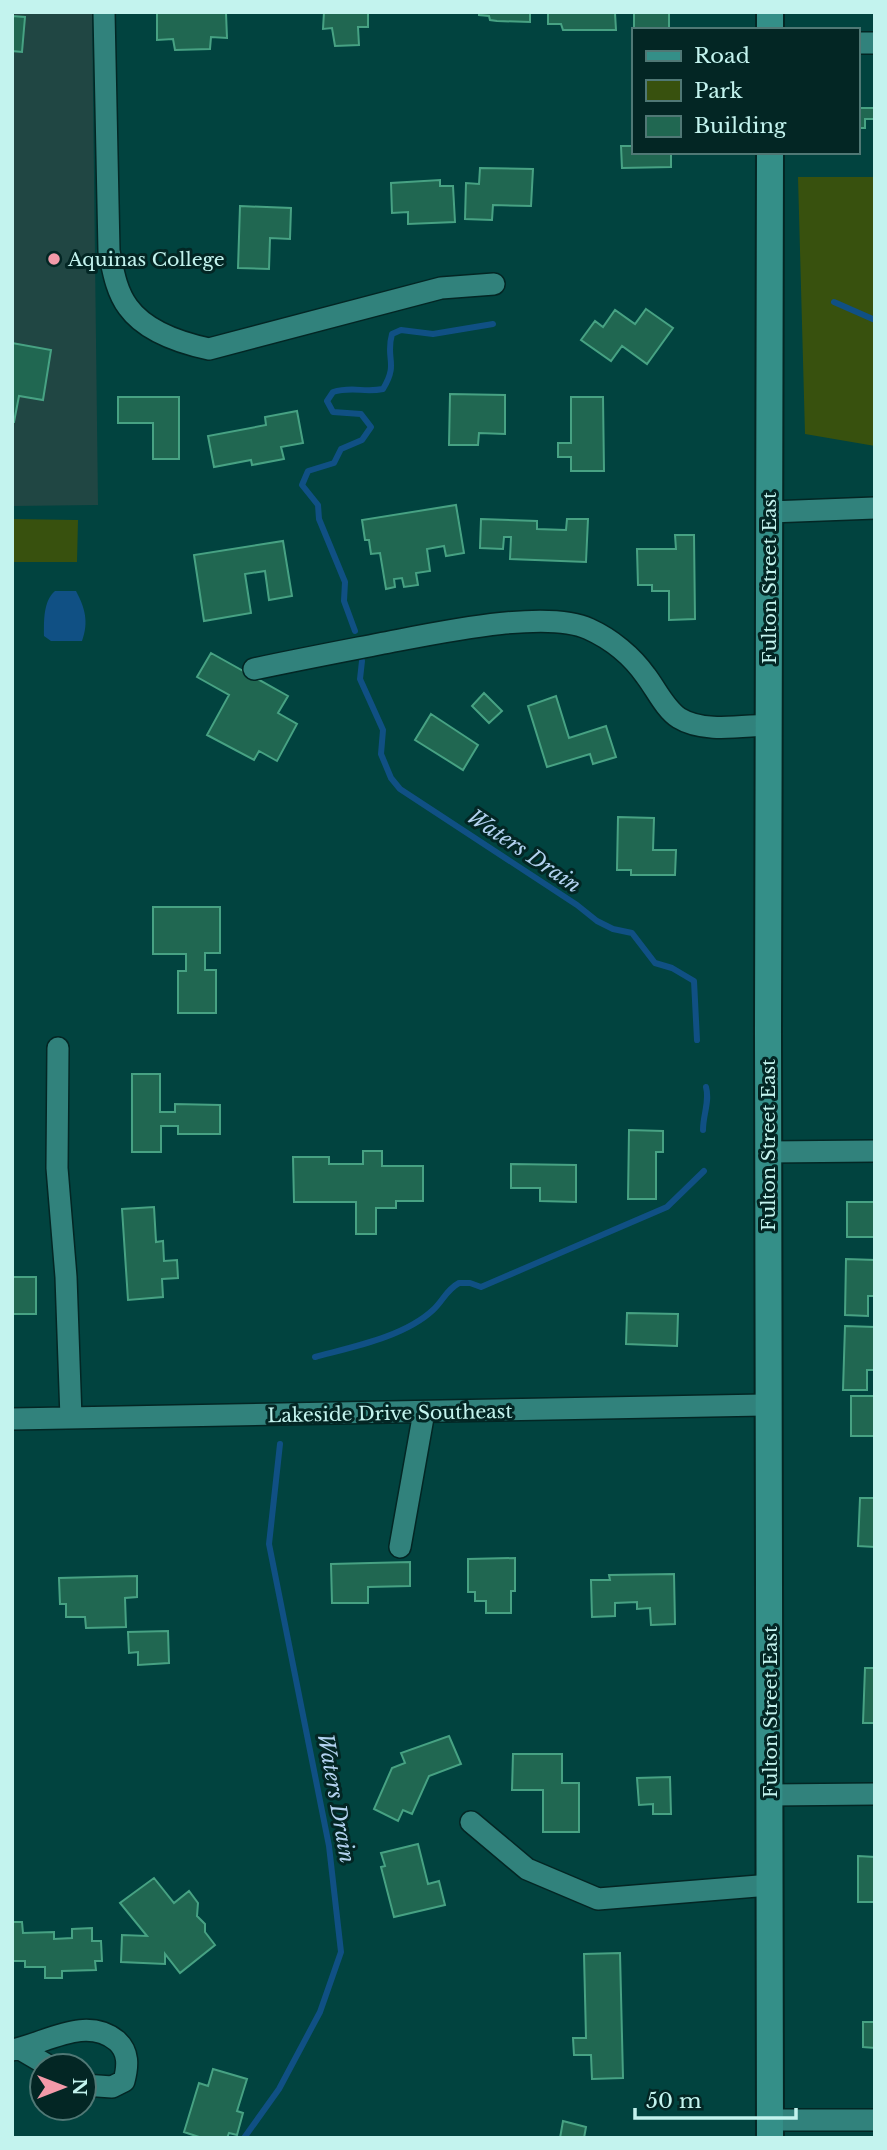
<svg xmlns="http://www.w3.org/2000/svg" width="887" height="2150" font-family="'Libre Baskerville',serif">
<rect width="100%" height="100%" fill="#01433f"/>
<path fill="#204643" d="M12,12H92L98,505L12,506Z"/>
<path fill="#38510e" d="M798,177H875V446L805,434Z
M12,519L78,520L77,562H12Z"/>
<path fill="#105084" d="M55,591H76C85,608 89,622 82,641H51L44,636C44,622 43,601 55,591Z"/>
<g fill="none" stroke-linecap="round" stroke-linejoin="round">
<path stroke="#105084" stroke-width="6" d="M834,302L875,320
M355,631L344,601L345,582L319,519L318,505L302,485L308,471L334,463L341,449L362,440L371,427L361,414L333,412L327,401L333,392C353,386 364,393 383,389C399,363 385,359 392,334L401,330L433,334L493,324
M362,661L360,679L383,730L381,754L391,778L400,789L577,905L597,921L613,929L632,933L655,963L672,968L694,981L697,1040
M703,1130C703,1114 710,1102 706,1087
M315,1357C352,1347 404,1337 433,1310C443,1301 446,1290 459,1283H470L481,1287L667,1207L704,1171
M244,2138L279,2089L320,2012L341,1952L329,1846L269,1544L280,1444"/>
</g>
<path fill="#206751" stroke="#47a283" stroke-width="2" d="M157,12L226,13L227,38L211,37L210,49L175,50L173,39L157,40Z
M324,12H368V27H358L359,45L335,46L332,28L323,29Z
M479,12H530V22L497,21L490,20L489,16L479,15Z
M548,12L615,13L616,30H563L561,24H548Z
M634,12H669V30H634Z
M12,16L25,17L22,52L12,51Z
M857,108H875V119H865V128H857Z
M621,146H633V152H671V167L622,168Z
M480,168L533,169L531,206L493,205L492,220L465,219L466,183L479,184Z
M440,180V186H453L455,222L408,224V212L392,213L391,183Z
M240,206L291,208L290,239L270,238L269,269L238,268Z
M646,309L673,328L647,364L622,346L611,361L581,340L595,321L603,327L615,310L635,324Z
M12,343L51,350L43,400L19,396L14,422H12Z
M450,394L505,395V434L479,433L478,445H449Z
M118,397H179V459H153V423H118Z
M571,397H603L604,471H571V457H558V443H571Z
M297,411L303,443L281,447L284,459L252,465L251,460L214,467L208,436L266,425L265,417Z
M456,505L464,553L446,556L444,546L427,549L430,571L416,573L418,585L404,587L402,578L394,579L395,587L386,589L380,553L371,554L369,540H365L362,520Z
M481,519L537,521V529L566,530L567,519H588L586,562L510,559L511,537H504L503,549L480,548Z
M675,535H694L695,619L669,620V591H652V585H638L637,549H676Z
M283,541L292,596L269,600L265,571L245,574L251,613L204,621L194,555Z
M211,653L288,696L278,713L297,724L277,761L259,751L254,760L207,735L229,695L197,677Z
M484,693L502,711L489,723L472,706Z
M556,696L569,738L606,726L616,757L593,764L590,754L547,767L528,706Z
M431,714L478,745L463,770L415,740Z
M618,817L654,818L653,850H676L675,875H631V870H617Z
M153,907H220V953H205V970H216V1013H178V971H186V954H153Z
M132,1074H160V1112H175V1104L220,1105V1134H178V1126H161V1152H132Z
M629,1130L663,1131V1152H656V1199H628Z
M363,1151H382V1166H423V1201H396V1208H376V1234H356V1202H294L293,1157H329V1164H363Z
M511,1164L576,1165V1202L540,1201V1188H511Z
M847,1202H875V1237H847Z
M154,1207L156,1242L163,1241L164,1261L177,1260L178,1278L162,1279L163,1297L128,1300L122,1209Z
M846,1259L875,1260V1296H868V1316L845,1315Z
M12,1277H36V1314H12Z
M627,1313L678,1314L677,1346L626,1344Z
M845,1326L875,1327V1370H867V1390H843Z
M851,1396H875V1436H851Z
M860,1498H875V1547L858,1546Z
M515,1558V1591H511V1613H486V1601H475V1592H468V1559Z
M410,1562V1586L368,1587V1603H332L331,1564Z
M674,1574L675,1624L651,1625L650,1608L637,1609V1602L615,1603V1616L592,1617L591,1580H610L609,1575Z
M137,1576V1597L125,1598L126,1627L86,1628L85,1617H66V1604H60L59,1578Z
M168,1631L169,1663L138,1665V1652L129,1653L128,1632Z
M865,1668H875V1723H863Z
M449,1736L461,1764L429,1776L412,1814L403,1810L398,1821L374,1809L392,1768L405,1763L401,1753Z
M513,1754H562V1783H579V1832H543V1790H512Z
M670,1777L671,1814H653V1804L639,1805L637,1778Z
M418,1844L428,1884L439,1881L445,1905L394,1917L381,1867L385,1866L381,1853Z
M858,1856L875,1857V1902H858Z
M154,1878L174,1903L189,1891L198,1903L197,1916L205,1924V1932L215,1945L180,1973L165,1954V1964L121,1962L122,1935L147,1936L120,1903Z
M12,1922H22L23,1933L54,1932V1939L72,1938V1929L92,1928V1941H101L102,1961H95L96,1970L62,1971V1978H45V1967H25V1961H13Z
M620,1953L623,2078L592,2079L591,2055H574L573,2038H586L584,1954Z
M863,2022H875V2048L863,2047Z
M213,2069L247,2079L237,2111L243,2113L237,2135L229,2133L227,2138H202L184,2132L199,2083L208,2086Z
M563,2121L586,2127L584,2138H560Z"/>
<g fill="none" stroke-linecap="round" stroke-linejoin="round">
<g stroke="#032624" stroke-width="24">
<path id="minor" d="M104,12L109,251C113,270 116,291 128,307C146,332 181,343 209,349L441,288L494,284
M857,43H875
M770,512L875,508
M254,669C296,660 338,652 379,644C428,635 545,608 589,629C611,639 632,656 646,676C656,689 665,709 679,718C703,733 741,726 768,725
M58,1048L57,1168L66,1277L71,1418
M768,1152L875,1151
M12,1419L769,1405
M400,1547L424,1412
M770,1795L875,1794
M471,1822L527,1869L598,1899L770,1885
M20,2049L49,2066
M12,2050C45,2044 85,2015 117,2041C129,2052 128,2066 124,2081L112,2087L84,2085
M769,2120H875"/>
</g>
<g stroke="#032624" stroke-width="30">
<path id="major" d="M770,12V30
M770,2138L768,1033L770,152"/>
</g>
<use href="#minor" stroke="#31827c" stroke-width="21"/>
<use href="#major" stroke="#348f88" stroke-width="26"/>
</g>
<circle fill="#f39aa9" stroke="#032624" stroke-width="2.5" cx="54" cy="259" r="7"/>
<g text-anchor="middle" stroke-width="6" stroke-linejoin="round" paint-order="stroke">
<g font-size="19" fill="#c3f3ee" stroke="#032624" text-anchor="start">
<text x="68" y="266">Aquinas College</text>
</g>
<g font-size="19" fill="#c3f3ee" stroke="#032624">
<text transform="translate(769 578) rotate(-90)" y="7">Fulton Street East</text>
<text transform="translate(768 1145) rotate(-90)" y="7">Fulton Street East</text>
<text transform="translate(390 1413) rotate(-1)" y="7">Lakeside Drive Southeast</text>
<text transform="translate(770 1712) rotate(-90)" y="7">Fulton Street East</text>
</g>
<g font-size="21" font-style="italic" fill="#b2d1ef" stroke="#032624">
<text transform="translate(524 851) rotate(34)" y="7">Waters Drain</text>
<text transform="translate(336 1798) rotate(80)" y="7">Waters Drain</text>
</g>
</g>
<rect width="887" height="2150" fill="none" stroke="#c3f3ee" stroke-width="28"/>
<rect x="632" y="28" width="228" height="126" fill="#032624" stroke="#507875" stroke-width="2"/>
<rect x="646" y="51" width="35" height="10" fill="#348f88" stroke="#507875" stroke-width="2"/>
<text x="694" y="63" font-size="21" fill="#c3f3ee">Road</text>
<rect x="646" y="80" width="35" height="21" fill="#38510e" stroke="#507875" stroke-width="2"/>
<text x="694" y="98" font-size="21" fill="#c3f3ee">Park</text>
<rect x="646" y="116" width="35" height="21" fill="#206751" stroke="#507875" stroke-width="2"/>
<text x="694" y="133" font-size="21" fill="#c3f3ee">Building</text>
<g transform="translate(63 2087) rotate(90)"><circle r="33" fill="#032624" stroke="#507875" stroke-width="2"/>
<path d="M0-5L12 26L0 18L-12 26Z" fill="#f39aa9"/>
<text y="-10" font-size="19" font-weight="bold" text-anchor="middle" fill="#c3f3ee">N</text>
</g>
<path d="M635 2108v10h161v-10" fill="none" stroke="#c3f3ee" stroke-width="3.5"/>
<text x="646" y="2108" font-size="21" fill="#c3f3ee" stroke="#032624" stroke-width="5" paint-order="stroke">50 m</text>
</svg>
